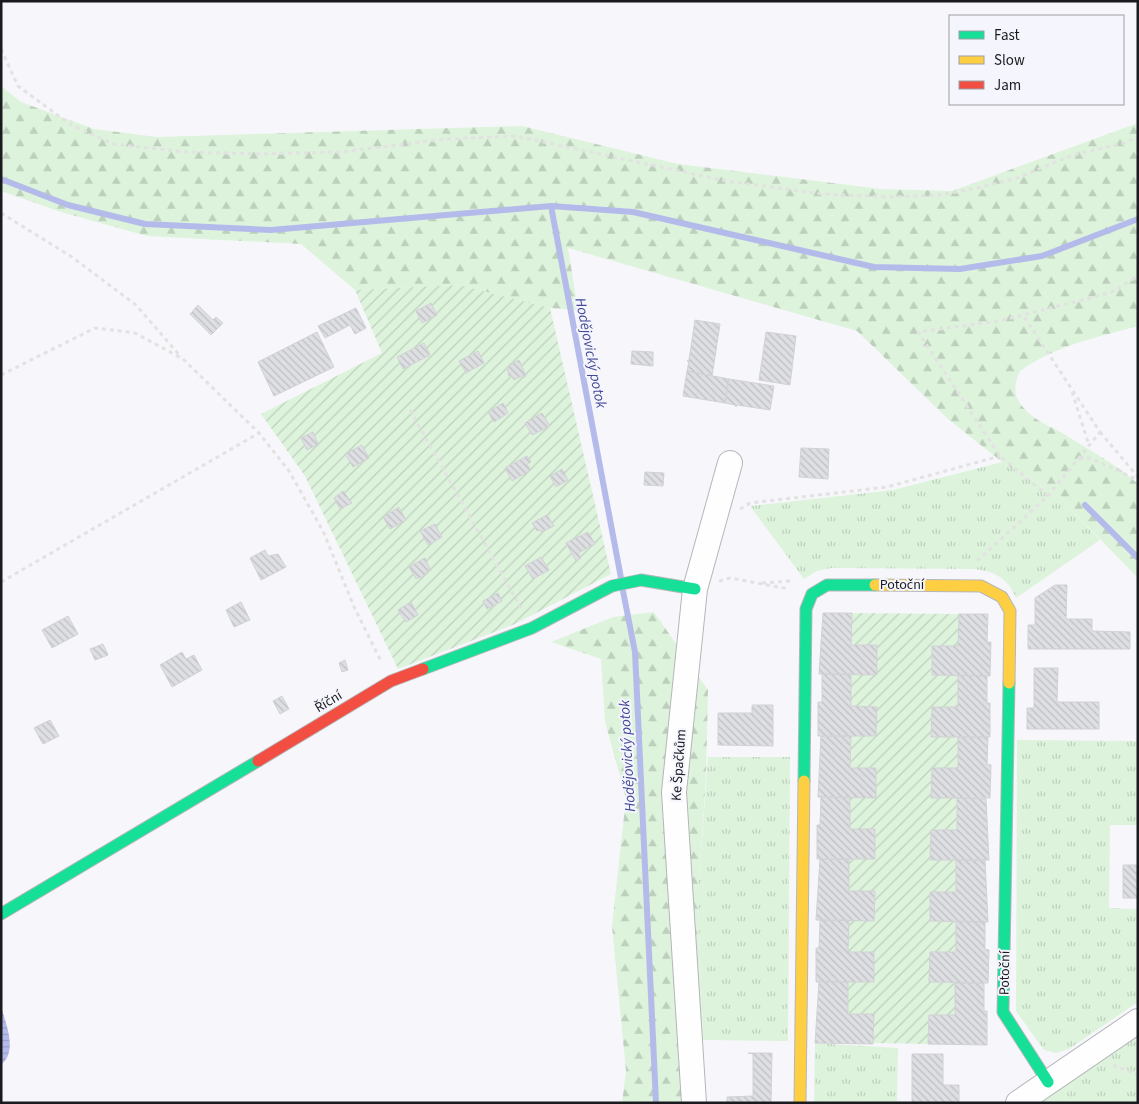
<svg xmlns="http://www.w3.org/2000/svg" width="1139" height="1104" font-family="'Source Sans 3',sans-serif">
<defs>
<pattern id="grass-tufts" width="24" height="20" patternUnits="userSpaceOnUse" patternTransform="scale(1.25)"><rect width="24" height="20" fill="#ddf3dc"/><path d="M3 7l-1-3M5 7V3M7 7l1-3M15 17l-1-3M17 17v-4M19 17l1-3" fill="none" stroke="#bdd0bc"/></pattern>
<pattern id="forest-firs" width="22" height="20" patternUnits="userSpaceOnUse" patternTransform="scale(1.25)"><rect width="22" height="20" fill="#ddf3dc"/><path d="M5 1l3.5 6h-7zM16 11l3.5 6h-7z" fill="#bdd0bc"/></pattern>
<pattern id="garden-furrows" width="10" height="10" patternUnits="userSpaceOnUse" patternTransform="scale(1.25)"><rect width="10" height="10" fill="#ddf3dc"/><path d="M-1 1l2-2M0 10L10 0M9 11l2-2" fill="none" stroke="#bdd0bc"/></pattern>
<pattern id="water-rules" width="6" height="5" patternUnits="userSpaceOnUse" patternTransform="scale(1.25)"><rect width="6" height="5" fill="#b4bbea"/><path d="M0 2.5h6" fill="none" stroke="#9aa0c8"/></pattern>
<pattern id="building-back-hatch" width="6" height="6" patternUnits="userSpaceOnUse" patternTransform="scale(1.25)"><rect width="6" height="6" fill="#dedfe2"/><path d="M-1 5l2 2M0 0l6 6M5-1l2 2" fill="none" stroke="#bebfc1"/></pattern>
</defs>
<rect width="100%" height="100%" fill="#f7f7fb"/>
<path fill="url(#grass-tufts)" d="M1002,462L1059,497L1100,540L1016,598C1008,578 994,571 973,569L831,568L817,571L804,579L750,506L893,490Z
M1017,740L1138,741V825H1110L1109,908L1138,909V1002L1069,1049L1056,1053L1044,1050L1016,1011Z
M708,757H790L788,1041L703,1040L698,895Z
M1138,1036V1103H1040Z
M815,1043L898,1048L897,1103H814Z"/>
<path fill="url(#forest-firs)" d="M1,86L21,102L94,129L157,137L522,126L678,164L881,189L952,191L1138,123V326C1095,338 1057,345 1020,371C1016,379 1013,392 1018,400C1029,419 1047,424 1064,434C1089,450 1116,464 1138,484V578L1059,497L1002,462L948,419L857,331L568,248L578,310L550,308L459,285L355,290L301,244L147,236L61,212L1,191Z
M654,612L708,690L706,776L698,895L703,1040L698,1103H622L626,1071L612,926L626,798L605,722L601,659L551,642L613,617Z"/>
<path fill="url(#garden-furrows)" d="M459,285L550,308L611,574L515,624L398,669L305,476L261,414L382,353L355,290Z
M852,613L959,614L958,646H932V675H958V707H932V736L958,737V768H932V798H957V830H931L930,859L956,860V892H930V921H956V952L929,982L955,983V1015H929L928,1044L873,1043L874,1014H848V982H874V953L848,952L849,920L874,921L875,891H849V859H875V830L850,829V797L876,798V768H850L851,736H876L877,707L851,706V674H877V645H851Z"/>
<path fill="url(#water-rules)" d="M1,1006C6,1025 18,1051 1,1065Z"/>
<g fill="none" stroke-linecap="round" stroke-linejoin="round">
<path stroke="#b4bbea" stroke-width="6" d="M1,179L68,205L145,224L271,230L551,206
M1085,505L1138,558
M621,578L551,206L633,212L874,267L960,269L1042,256L1138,219
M623,591L635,652L656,1103"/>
</g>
<path fill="url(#building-back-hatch)" stroke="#d1d2d6" d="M431,303L437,315L422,323L416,311Z
M198,305L213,320L216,317L223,323L211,335L190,314Z
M356,308L366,328L355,334L350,325L325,338L318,326Z
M695,320L720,324L712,376L687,371L689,361H687L689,360Z
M317,332L334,367L274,396L258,362Z
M766,332L796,336L790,385L759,380Z
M424,343L430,355L403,369L397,357Z
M478,351L484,363L466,373L459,361Z
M632,351L653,352V366L631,364Z
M519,360L526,376L524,378L523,375L514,380L511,375L509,376L507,367Z
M687,371L729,379L725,403L683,396Z
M729,379L774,386L770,410L737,405L736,407L735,405L725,403Z
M503,403L508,413L494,422L488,412Z
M542,413L550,426L532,435L525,423Z
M313,432L318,444L307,450L301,438Z
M362,445L369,458L353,467L345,454Z
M801,448L829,449L828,479L799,477Z
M527,456L531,462L527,464L531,470L512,481L505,468Z
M562,469L568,480L556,487L550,476Z
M645,472L664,473L663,486L644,485Z
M343,491L352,503L340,509L334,498Z
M399,507L406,520L390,529L383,517Z
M547,515L554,526L541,532L540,530L537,531L532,523Z
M435,524L442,537L428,545L420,531Z
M588,532L595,544L578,553L581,558L576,561L566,543Z
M265,550L268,556L278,554L286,567L261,580L250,558Z
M541,557L549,570L533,579L525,566Z
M425,558L430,569L424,576L416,579L409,567Z
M1055,585H1067L1066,619H1092V631L1130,632V649H1028V625H1035V598Z
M498,593L502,601L487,609L483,601Z
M241,602L250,620L234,627L226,610Z
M411,602L418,615L406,622L398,610Z
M823,613H852L851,645H877V675L819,674Z
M959,614H988L987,642H991L990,676L932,675V646H958Z
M68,616L78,634L52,648L42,630Z
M103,644L108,655L95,660L90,649Z
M182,652L186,659L194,655L202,670L172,687L160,665Z
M345,660L348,670L342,672L339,663Z
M1034,668H1058L1057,702H1099V729H1027V708H1034Z
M822,674H851V706L877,707L876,736H818V702H822Z
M958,675L987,676V703H990V737H931L932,707H958Z
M282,696L289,709L280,714L273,701Z
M752,705H773V746L718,745V713H752Z
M50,720L59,736L43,744L34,728Z
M821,736H851L850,768H876V798L818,797Z
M958,737H988L987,764L991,765L990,798H931L932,768H958Z
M821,797H850V829H875V859H817V825H820Z
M957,798L986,799L989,860H930L931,830H957Z
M820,859H849V891H875L874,921L816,920Z
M956,860H985L988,922L930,921V892H956Z
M1123,865H1138V898H1123Z
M820,920H849L848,952H874V982H816V948H819Z
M956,921L985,922V949L989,950L988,983L929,982L930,952H956Z
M819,981L848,982V1014H874L873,1044L815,1043Z
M955,983H984V1011H987V1045L928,1044L929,1015H955Z
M748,1053H772L771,1103H727V1097L753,1096V1054Z
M912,1054H943V1085H959V1103H912Z"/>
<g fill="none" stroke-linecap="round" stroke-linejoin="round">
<g stroke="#b5b6b9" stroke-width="26">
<path id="street" d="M694,1103L674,792L695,589L730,463
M1018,1103L1138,1021"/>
</g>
<g stroke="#b5b6b9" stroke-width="13">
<path id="fast" d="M423,669L532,628L612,586L641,580L695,589
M1009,683L1003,1012L1048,1082
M804,781L806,609L812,594L827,585H875
M1,914L258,761"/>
</g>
<g stroke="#b5b6b9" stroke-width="13">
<path id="slow" d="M875,585L981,586L1002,597L1010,611L1009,683
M800,1103L804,781"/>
</g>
<g stroke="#b5b6b9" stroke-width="13">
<path id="jam" d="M258,761L391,681L423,669"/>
</g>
<path stroke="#e2e2e2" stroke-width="3" stroke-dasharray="4 4" stroke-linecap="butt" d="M1,49L18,86L71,125L113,144L185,152L258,154L340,152L446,139L515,136L727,181L822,194L892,197L939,195L977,188L1017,178L1073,155L1125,143L1138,137
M1,213L72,257L136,305L181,357
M1,375L95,328L135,333L183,359L259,433L289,471L323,531L355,609L381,661
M1072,392L1089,445
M410,410L521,608
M1100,432L1138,477
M1079,459L1090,458L1138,480
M1048,496L1000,456L918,332L999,321L1110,293L1138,276
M740,509L750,503L887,487L1000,456
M977,561L1048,496L1100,432L1023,315
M719,581L730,578L789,589
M1,582L259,433
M762,583L791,581
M1113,1065L1138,1075"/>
<use href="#street" stroke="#fefefe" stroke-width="24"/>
<use href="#fast" stroke="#16e098" stroke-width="11"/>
<use href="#slow" stroke="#ffcf43" stroke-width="11"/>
<use href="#jam" stroke="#f24e42" stroke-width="11"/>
</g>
<g text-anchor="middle" stroke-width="4" stroke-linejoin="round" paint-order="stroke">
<g font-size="14" fill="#1a1b1f" stroke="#f5f6fd">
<text x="902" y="589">Potoční</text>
<text transform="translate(328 701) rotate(-31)" y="5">Říční</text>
<text transform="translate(678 765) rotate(-86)" y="5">Ke Špačkům</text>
<text transform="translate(1004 973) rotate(-89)" y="5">Potoční</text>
</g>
<g font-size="15" font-style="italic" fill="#444997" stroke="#f5f6fd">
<text transform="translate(591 353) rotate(79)" y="5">Hodějovický potok</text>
<text transform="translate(627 756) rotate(-93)" y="5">Hodějovický potok</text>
</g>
</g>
<rect width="1139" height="1104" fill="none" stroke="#1a1b1f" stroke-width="5"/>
<rect x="949" y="15" width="175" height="90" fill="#f5f6fd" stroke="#9d9ea4"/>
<rect x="959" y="31" width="25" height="8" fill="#16e098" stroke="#9d9ea4"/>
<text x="994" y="40" font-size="15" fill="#1a1b1f">Fast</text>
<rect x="959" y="56" width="25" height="8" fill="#ffcf43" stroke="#9d9ea4"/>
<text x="994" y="65" font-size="15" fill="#1a1b1f">Slow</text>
<rect x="959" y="81" width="25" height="8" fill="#f24e42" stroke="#9d9ea4"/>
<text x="994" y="90" font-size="15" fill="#1a1b1f">Jam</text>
</svg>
